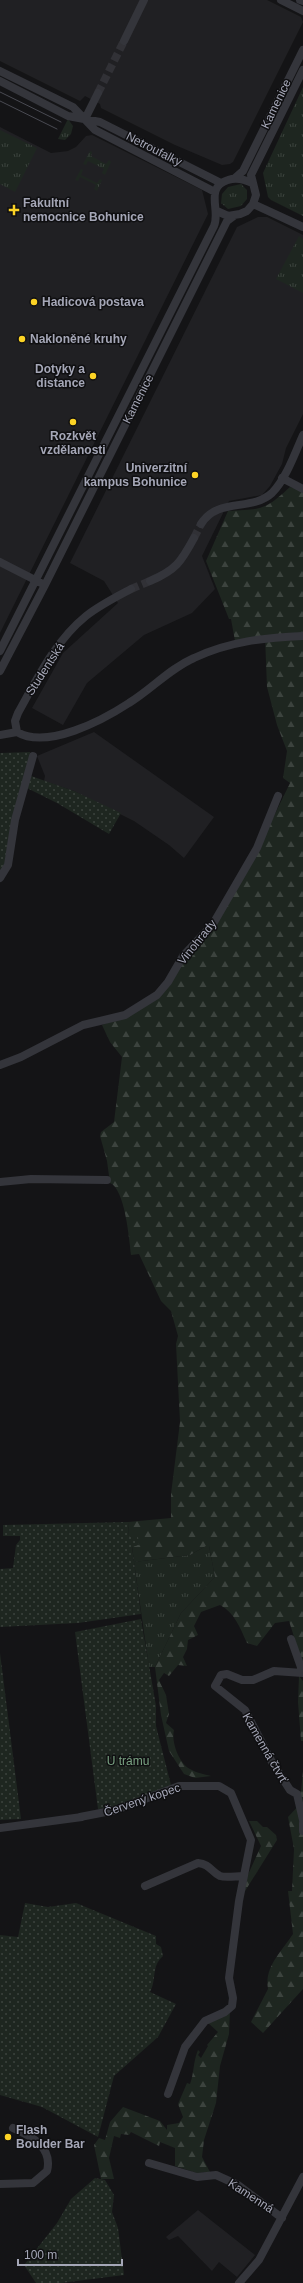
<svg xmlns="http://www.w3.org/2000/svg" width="303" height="2283" font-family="Helvetica,sans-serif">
<defs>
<pattern id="grass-tufts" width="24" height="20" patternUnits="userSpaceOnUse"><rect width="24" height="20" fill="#1e2620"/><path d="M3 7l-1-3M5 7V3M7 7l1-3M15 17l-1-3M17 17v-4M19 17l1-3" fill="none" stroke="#3c433e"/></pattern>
<pattern id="forest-firs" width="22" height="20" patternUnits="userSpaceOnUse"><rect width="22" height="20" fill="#1e2620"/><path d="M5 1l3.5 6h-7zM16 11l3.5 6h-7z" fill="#3c433e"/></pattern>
<pattern id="garden-dots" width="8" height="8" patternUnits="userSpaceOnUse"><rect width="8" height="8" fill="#1e2620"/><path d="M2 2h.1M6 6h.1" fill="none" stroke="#3c433e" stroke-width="1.8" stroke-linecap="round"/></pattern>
</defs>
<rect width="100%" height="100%" fill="#141416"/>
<path fill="#202023" d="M0,0H267L301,17L303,22L233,162L230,164L222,165L175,145L101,108L100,104L85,96L80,101L0,61Z
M0,127L51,153L68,151L76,147L86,136L92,135L202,190L208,214L0,633Z
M258,217H267L303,235V414L286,448L282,464L270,486L262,495L229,501L202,556L215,589L192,613L144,635L87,683L63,725L32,708L63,653L118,603L104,581L70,563L237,227Z
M94,732L214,817L184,858L169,845L134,821L74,791L44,781L45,776L37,756Z
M198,2210L255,2255L237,2277L219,2262L212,2271L178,2236L169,2240L166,2237Z"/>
<path fill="url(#grass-tufts)" d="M303,87V216L271,200L268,197L263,173Z
M68,119L73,126L71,134L65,140L58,139Z
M0,130L37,148L15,192L0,184Z
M90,151L92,152L91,156L106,164L109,160L111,162L105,175L102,173L104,169L88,161L86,165L83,164Z
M81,169L83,170L81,175L97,183L100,179L102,180L97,191L94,189L96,185L80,177L78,181L75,180Z
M241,184L247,190V199L241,206L228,209L221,203L222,194L228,187Z
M299,236L303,239V293L276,279Z
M206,1546H209L215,1577L181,1613L155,1667H149L134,1562L190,1555Z"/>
<path fill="url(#forest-firs)" d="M290,487L303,491V1665L289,1621L275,1623L257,1646L247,1643C240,1628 235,1613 220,1605L201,1612L194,1626L198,1635L188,1640L187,1649L183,1657L187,1666L178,1665L169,1676L164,1673L159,1680L166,1695L169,1714L166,1723L174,1730C171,1742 179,1763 190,1769C196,1773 204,1774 211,1776L195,1778L184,1774L169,1751L161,1715L155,1667L181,1613L215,1577L209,1546H206L190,1555L134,1562L132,1546L138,1537H129L128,1522L171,1518V1494L180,1422L176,1344L178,1336L171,1311L161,1301L139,1254L131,1255C129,1238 125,1189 110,1183L107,1161L100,1136L101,1132L114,1122L122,1057L110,1042L102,1025L135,1012L183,964L191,950L205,938L274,816L290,783L283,778L287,751L277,725L267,687L265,636L235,641L231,619H229L206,561L228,511C262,509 264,511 290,487Z
M299,1676L303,1681V1741H301L298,1702Z
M303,1771V1989L263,2033L251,2022L268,1989C264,1967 282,1951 293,1934L288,1891H292L294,1849L288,1817L302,1802L298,1792L301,1791Z
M249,1821H257L263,1827H267L276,1835L277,1840L242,1896L246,1879L261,1846Z
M230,2010L229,2034L220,2066L216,2103L204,2140L202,2157L210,2172L197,2173L175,2166V2148L160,2142L159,2146L131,2132L129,2135L121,2134L120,2138L114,2136L109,2158L114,2179H101L94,2145L99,2138L105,2140L110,2122L123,2107L160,2121L167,2130V2125L179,2123L183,2117L178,2104L187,2083L190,2084C194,2074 193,2062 198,2050L200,2052L198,2055L201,2058L208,2046L207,2045L218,2032L207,2022Z"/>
<path fill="url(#garden-dots)" d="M30,752V758L6,865L0,874V753Z
M31,776L74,791L121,813L109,834L57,803L27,788Z
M128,1522L129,1537H138L139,1545L132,1547L141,1614L78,1623L0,1627V1569L13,1568L16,1545L20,1540V1536H3V1525Z
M141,1619L156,1706V1726L171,1785L111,1808L98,1809L75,1632Z
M0,1653L21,1819L0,1820Z
M25,1903L48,1907L76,1903L156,1936V1944L161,1947L163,1956C151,1966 157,1979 150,1992L176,2004L158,2037L114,2076L98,2137L42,2107L0,2095V1935L18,1937Z
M95,2178L105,2180L114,2195L112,2212L118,2228L124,2275L61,2283H36L24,2265L57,2223L71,2199Z"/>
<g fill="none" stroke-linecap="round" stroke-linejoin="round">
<path stroke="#313136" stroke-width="8" stroke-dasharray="8 4" stroke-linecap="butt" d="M98,93L124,41
M194,538L201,524
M131,589L150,581"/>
<path stroke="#34353b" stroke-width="8" d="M281,0L303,11
M300,0L303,1
M124,41L144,0
M0,71L73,107L95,130L215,192
M0,81L68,116L100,122L221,183
M85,119L98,93
M235,178L243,171L303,50
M253,204L303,227
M217,211L228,216L240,214L247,211L253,204L256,195L251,175L303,70
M282,478L303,489
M201,524C218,497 251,512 272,493C286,479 295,453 303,435
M0,562L41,583
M150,581C176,570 181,562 194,538
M0,651L214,226C221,211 204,187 228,180C237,177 244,179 252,183
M0,671L45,585L227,221L235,215
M17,732C47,750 103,720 129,703C152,689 169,669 194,658C230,641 264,638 303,636
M17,732L15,721L18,713C37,679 55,641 86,616C100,605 116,597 131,589
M0,735L17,732
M0,878L8,865L15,820L33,756
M0,1065L21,1057L83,1025L125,1015L157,995L168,982L183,956L213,924L257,848L278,796
M0,1182L31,1179L107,1180
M291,1639L303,1673
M303,1673L274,1671L253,1680H242L227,1674L221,1675L215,1686L245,1710L272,1762L290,1790L297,1794L303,1820
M80,1817L116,1810L179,1786H219L231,1793L251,1840L239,1901L229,1978L233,1998L232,2006L225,2012L205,2021L185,2047L168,2094
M303,1823V1831
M0,1828L82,1817
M145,1886L198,1863C210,1864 211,1872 220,1876C226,1878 236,1876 243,1876
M149,2163L197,2177L216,2175L238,2185L282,2218
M0,2184L33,2183L47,2171C53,2148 32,2136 13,2128
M239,2283L259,2260L303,2177"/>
<path stroke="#494a52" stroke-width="1" d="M0,92L61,122
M0,101L57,129"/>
</g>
<g fill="#fcd325" stroke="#0f0f11" stroke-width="1.5">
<path d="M12 204h4v4h4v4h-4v4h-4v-4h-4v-4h4z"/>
<circle cx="34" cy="302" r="4"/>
<circle cx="22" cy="339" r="4"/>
<circle cx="93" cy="376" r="4"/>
<circle cx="73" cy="422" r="4"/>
<circle cx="195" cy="475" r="4"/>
<circle cx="8" cy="2137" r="4"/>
</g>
<g text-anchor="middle" stroke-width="3" stroke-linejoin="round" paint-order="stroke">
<g font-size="12" fill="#a5a7b7" stroke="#0f0f11">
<text transform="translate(276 104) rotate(-64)" y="4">Kamenice</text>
<text transform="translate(154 149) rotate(27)" y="4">Netroufalky</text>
<text transform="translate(138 399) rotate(-63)" y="4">Kamenice</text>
<text transform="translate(45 669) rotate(-57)" y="4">Studentská</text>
<text transform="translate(197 942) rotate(-51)" y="4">Vinohrady</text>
<text transform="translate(265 1748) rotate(60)" y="4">Kamenná čtvrť</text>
<text transform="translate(142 1800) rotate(-19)" y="4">Červený kopec</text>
<text transform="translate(251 2196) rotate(33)" y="4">Kamenná</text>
</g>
<g font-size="12" font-weight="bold" fill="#a5a7b7" stroke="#0f0f11" text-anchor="start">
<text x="23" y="207">Fakultní<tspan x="23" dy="14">nemocnice Bohunice</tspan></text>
<text x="42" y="306">Hadicová postava</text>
<text x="30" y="343">Nakloněné kruhy</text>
<text x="85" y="373" text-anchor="end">Dotyky a<tspan x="85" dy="14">distance</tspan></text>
<text x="73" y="440" text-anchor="middle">Rozkvět<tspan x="73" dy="14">vzdělanosti</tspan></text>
<text x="187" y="472" text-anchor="end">Univerzitní<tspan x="187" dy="14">kampus Bohunice</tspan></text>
<text x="16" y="2134">Flash<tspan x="16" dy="14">Boulder Bar</tspan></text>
</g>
<g font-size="12" fill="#7aa383" stroke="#0f0f11">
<text x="128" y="1765">U trámu</text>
</g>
</g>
<path d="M18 2259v6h104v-6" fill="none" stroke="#a5a7b7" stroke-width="2"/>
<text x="24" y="2259" font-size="12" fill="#a5a7b7" stroke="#0f0f11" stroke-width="3" paint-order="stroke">100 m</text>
</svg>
